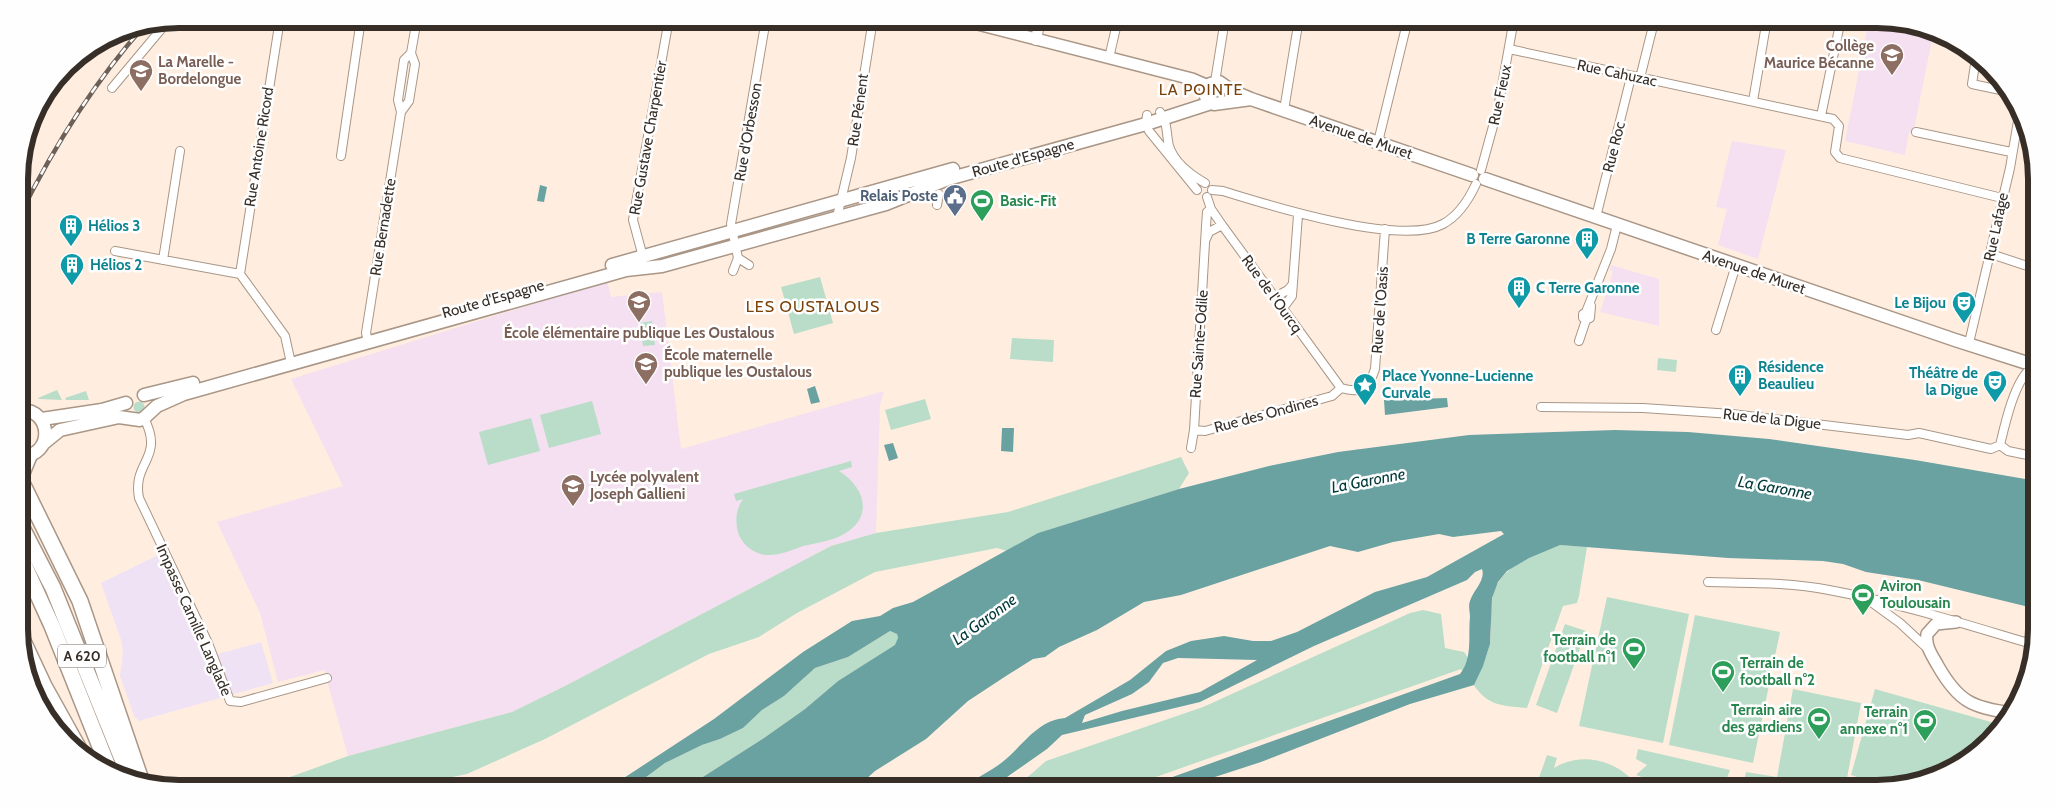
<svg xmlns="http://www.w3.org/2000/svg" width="2056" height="808" font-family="Cabin,sans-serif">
<rect width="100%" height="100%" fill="#ffeee0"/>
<path fill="#efe2f5" d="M168,550L218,654L261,642L273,683L139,721L134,716L120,676L123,651L121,640L101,583Z"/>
<path fill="#f4e0f0" d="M1869,19L1929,27L1934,30L1914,129L1909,133L1905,155L1845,141Z
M1732,141L1786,150L1758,259L1718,245L1727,209L1716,207Z
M1611,265L1659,279V326L1600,312L1613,271L1610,270Z
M607,281L611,297L662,292L681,449L884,391L880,405L876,533L831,546L567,685L512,712L348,756L324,670L278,682L260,613L217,522L343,486L291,379Z"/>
<path fill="#b9ddc8" d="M820,277L833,323L794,334L781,287Z
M652,321L655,345L643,346L640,323Z
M1012,338L1054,340L1053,362L1010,359Z
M1658,358L1677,360L1676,372L1657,370Z
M57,390L62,400L39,399L38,398Z
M86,391L89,400H66L65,398Z
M925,399L931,419L891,430L885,410Z
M592,401L601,434L549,448L540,415Z
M133.5 407a5.5 5.5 0 1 1 11 0a5.5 5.5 0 1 1-11 0Z
M531,418L540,451L488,465L479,432Z
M1181,457L1189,473L1179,489L1038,533L1007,551L997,548L875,572L797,613L759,637L709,654L545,739L467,774L424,783L407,789H257L348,756L512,712L567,685L831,546L876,533L1008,512Z
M851,461L852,467L839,471C865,487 874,517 844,534C832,541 816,543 803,546C792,550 778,556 766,555C754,554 741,544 738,532C735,519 736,510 743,499L736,501L734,494Z
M1560,545L1587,547L1579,596L1577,603L1563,606L1527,708C1485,705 1486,701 1461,669L1122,789H1014L1046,761L1203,707L1410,613L1423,610L1441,614L1445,648L1464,652L1479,674C1482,664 1489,652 1490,642C1492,628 1490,613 1492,600C1496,569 1534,552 1560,545Z
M1607,597L1689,614L1663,743L1579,726Z
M1695,615L1780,632L1753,763L1669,745Z
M1565,624L1586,631L1557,713L1536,705Z
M890,631L897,634L898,638L896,645L838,681L805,709L764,738L684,789H630L665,763L702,745L720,739L743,728L762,710L784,696L815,668L848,657Z
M1793,689L1861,703L1845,789H1742L1746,772L1777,777Z
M1875,689L2005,726C1979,756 1938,786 1896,787C1882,788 1864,779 1851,775Z
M1638,749L1730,770L1723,789H1675L1636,775L1647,765L1636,759Z
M1547,755L1557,758L1554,768C1582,750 1622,761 1639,789H1535Z"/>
<path fill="#6aa1a1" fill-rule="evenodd" d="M540,185L547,187L544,202L537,201Z
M815,386L820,402L811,404L807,389Z
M1447,398L1448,407L1385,415L1384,400Z
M1002,428H1014L1013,452L1001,451Z
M1615,430L1688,432L1769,439L1915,460L2037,481V609L1918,580L1866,572L1843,564L1823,561L1728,558L1560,545L1529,558L1507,571L1498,582L1492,598L1490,644L1483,666L1474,685L1410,704L1261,762L1178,789H1139L1460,674C1473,658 1468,636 1470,617C1470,612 1468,606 1470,601C1473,591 1486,580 1482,569L1475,572L1467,580L1314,646L1200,702L1062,735L1047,749L990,789H961C972,780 985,774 997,766C1020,751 1035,720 1065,718L1130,680L1166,651L1191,641L1224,636L1253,641H1271L1297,632L1375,592L1427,577L1504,534L1501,531L1453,537L1439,534L1393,542L1358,552L1330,546L1181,595L1144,602L1097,630L1059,647L1045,657L1033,659L1006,676L968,701L926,739L875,771L855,789H684L764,738L805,709L838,681L895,645L898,638L897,634L890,631L848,657L815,668L784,696L762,710L743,728L720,739L702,745L665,763L630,789H607L714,719L803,652L852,621L880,616L893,608L913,602L1038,533L1179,489L1269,466L1338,452L1469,435ZM1178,658L1257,660L1200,692L1122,711L1082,723L1085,715L1132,694L1149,682L1163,663Z
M893,443L898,458L889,461L884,445Z"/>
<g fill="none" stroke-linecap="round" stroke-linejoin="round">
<g stroke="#a99686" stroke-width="10">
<path id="minor" d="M280,19L240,274L285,336L291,363
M1681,19L1700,23L1706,19
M1509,49L1833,119L1839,126L1835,152L1840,158L2002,198
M1109,58L1118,19
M1976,58L1972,84L2010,92
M1640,78L1652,30L1651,19
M1215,82L1225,19
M112,88L168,21
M1753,101L1767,19
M1284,110L1299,19
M401,112L409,101L415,64L411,53L417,19
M1160,112C1168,122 1166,134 1169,146C1174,162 1191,175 1205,183
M1147,115L1146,124L1149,131L1197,190
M1821,116L1841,19
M1916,132L2011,152
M1378,142L1408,19
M341,156L361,19
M1481,170L1498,108L1514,19
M1212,190L1223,191C1268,205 1401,247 1443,224C1458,216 1469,199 1476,184
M1207,197L1211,209L1222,225L1341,388
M937,205L939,194
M837,217L851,158L873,19
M1596,217L1631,77
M1206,239L1209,232L1222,225
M115,251L240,274
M1991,254L2036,269
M643,257L633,220L669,19
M738,258L749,265
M163,260L180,151
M733,271L738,258L731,224L766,19
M1275,297L1288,290L1292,285
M1283,308L1292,296L1298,215
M1586,320L1583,318V314L1586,312L1611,249L1617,225
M1716,330L1736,265
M368,341L366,333L401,112L398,100L404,60L411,53
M1579,341L1586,320L1590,318L1591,306
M1969,343L2010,168L2020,109
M1341,388C1361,394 1369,388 1375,369L1385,229
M1541,407L1643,408L1732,414L1908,435L1919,433L1991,449L2000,445
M144,418C165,459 132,461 139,498L208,643L230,701L241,702L327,678
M1194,430L1205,431L1332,396L1341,388
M2000,445C2005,424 2014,383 2030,369
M2000,445L2008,451L2037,457
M1191,448L1194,430L1206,226L1207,212L1211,209
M1708,582C1748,583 1789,582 1829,590C1899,603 1967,625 2035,645
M1867,599L1900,623L1928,649"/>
</g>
<g stroke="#a99686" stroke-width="12">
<path id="tertiary" d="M1036,40L1040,19"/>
</g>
<g stroke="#a99686" stroke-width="14">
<path id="secondary" d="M958,19L1192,79L1208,86
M1956,622L1936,624L1927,634C1925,646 1932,655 1938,666C1958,701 1972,708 2012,713"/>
</g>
<g stroke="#a99686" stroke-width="15">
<path id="primary" d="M1251,99L1214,104L1206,97V90L1210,84L1219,82L1232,91L1251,99L1472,175
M1485,179L1955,340L2024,362H2036
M612,265L953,169
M144,395L193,383
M20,410C53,409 54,457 21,456
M42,419L102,410L126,403
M44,443L60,430L119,417L140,420L144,418L157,406L184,394L605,276L626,270L662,266L886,204L948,179L1146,124L1211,103"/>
</g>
<g stroke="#a99686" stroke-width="18">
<path id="motorway" d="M29,456L22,473V483L80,601L142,783
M21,526L53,588L131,781
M21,558L52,626L109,769
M22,639L44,686L79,749"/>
</g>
<use href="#minor" stroke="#fff" stroke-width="8"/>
<use href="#tertiary" stroke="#fff" stroke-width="10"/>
<use href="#secondary" stroke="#fff" stroke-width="11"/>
<use href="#primary" stroke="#fff" stroke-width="12"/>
<use href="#motorway" stroke="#fff" stroke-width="15"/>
<g stroke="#6c6159" stroke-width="4.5">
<path id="rail" d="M19,217C53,148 94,82 145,25"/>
</g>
<use href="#rail" stroke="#fefefe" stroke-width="2.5" stroke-dasharray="8" stroke-linecap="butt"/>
</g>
<defs>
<g id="school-pin" transform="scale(1.25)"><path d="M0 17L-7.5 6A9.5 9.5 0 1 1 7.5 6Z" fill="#8d6e63" stroke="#fefefe"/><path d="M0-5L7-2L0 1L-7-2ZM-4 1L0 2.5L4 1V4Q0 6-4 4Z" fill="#fff"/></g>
<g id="civic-pin" transform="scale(1.25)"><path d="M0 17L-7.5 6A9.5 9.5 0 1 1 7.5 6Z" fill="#5c6f8a" stroke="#fefefe"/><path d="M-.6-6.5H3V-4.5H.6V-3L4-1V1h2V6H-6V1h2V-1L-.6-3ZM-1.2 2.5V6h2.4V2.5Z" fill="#fff"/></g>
<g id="stadium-pin" transform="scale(1.25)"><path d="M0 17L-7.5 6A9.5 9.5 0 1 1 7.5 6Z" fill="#2e9e5b" stroke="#fefefe"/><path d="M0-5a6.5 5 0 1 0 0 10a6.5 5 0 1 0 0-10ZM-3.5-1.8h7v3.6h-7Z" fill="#fff"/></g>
<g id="building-pin" transform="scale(1.25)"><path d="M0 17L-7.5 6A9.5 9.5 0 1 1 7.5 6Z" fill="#0f9aa8" stroke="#fefefe"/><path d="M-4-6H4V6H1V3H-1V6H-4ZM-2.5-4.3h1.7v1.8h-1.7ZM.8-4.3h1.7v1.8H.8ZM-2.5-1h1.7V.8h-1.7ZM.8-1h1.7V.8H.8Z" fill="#fff"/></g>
<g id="theatre-pin" transform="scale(1.25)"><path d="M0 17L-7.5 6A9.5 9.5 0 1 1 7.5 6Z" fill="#0f9aa8" stroke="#fefefe"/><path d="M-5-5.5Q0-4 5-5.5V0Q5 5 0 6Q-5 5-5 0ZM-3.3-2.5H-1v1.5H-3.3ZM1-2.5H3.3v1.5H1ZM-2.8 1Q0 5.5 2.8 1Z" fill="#fff"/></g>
<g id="sight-pin" transform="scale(1.25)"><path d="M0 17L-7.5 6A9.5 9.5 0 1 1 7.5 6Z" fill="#0f9aa8" stroke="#fefefe"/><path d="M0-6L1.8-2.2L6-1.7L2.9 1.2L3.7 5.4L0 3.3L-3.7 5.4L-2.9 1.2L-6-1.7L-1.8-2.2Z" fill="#fff"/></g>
</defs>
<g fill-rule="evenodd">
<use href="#school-pin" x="1892" y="55"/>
<use href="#school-pin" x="141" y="71"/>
<use href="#civic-pin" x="955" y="196"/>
<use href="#stadium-pin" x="982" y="201"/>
<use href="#building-pin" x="71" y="226"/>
<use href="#building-pin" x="1587" y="239"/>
<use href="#building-pin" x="72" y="265"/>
<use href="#building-pin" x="1519" y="288"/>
<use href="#school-pin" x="639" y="302"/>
<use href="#theatre-pin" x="1964" y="303"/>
<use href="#school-pin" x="646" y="364"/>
<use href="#building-pin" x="1740" y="376"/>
<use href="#theatre-pin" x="1995" y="382"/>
<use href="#sight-pin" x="1365" y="385"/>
<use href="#school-pin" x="573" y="486"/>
<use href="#stadium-pin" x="1863" y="595"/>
<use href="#stadium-pin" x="1634" y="649"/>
<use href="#stadium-pin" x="1723" y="672"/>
<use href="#stadium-pin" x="1819" y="719"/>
<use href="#stadium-pin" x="1925" y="721"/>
</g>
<g text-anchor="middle" stroke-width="5" stroke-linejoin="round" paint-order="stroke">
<rect fill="#fefefe" stroke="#726c68" stroke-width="1" x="58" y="644.5" width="48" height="23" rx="4"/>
<g font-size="14" font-weight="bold" fill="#362e27">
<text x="82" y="661">A 620</text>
</g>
<g font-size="15" font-weight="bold" fill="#785e54" stroke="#fefefe" text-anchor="start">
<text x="1874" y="51" text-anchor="end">Collège<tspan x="1874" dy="17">Maurice Bécanne</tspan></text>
<text x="158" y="67">La Marelle -<tspan x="158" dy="17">Bordelongue</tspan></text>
<text x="639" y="338" text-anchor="middle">École élémentaire publique Les Oustalous</text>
<text x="664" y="360">École maternelle<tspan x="664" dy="17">publique les Oustalous</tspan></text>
<text x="590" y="482">Lycée polyvalent<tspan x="590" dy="17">Joseph Gallieni</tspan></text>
</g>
<g font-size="15" fill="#362e27" stroke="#fefefe">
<text transform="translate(1617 73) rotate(12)" y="5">Rue Cahuzac</text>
<text transform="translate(1500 95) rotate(-78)" y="5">Rue Fieux</text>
<text transform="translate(858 110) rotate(-82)" y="5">Rue Pénent</text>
<text transform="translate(748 132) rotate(-80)" y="5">Rue d'Orbesson</text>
<text transform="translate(1361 137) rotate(19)" y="5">Avenue de Muret</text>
<text transform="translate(648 138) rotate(-80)" y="5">Rue Gustave Charpentier</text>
<text transform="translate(259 147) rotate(-81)" y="5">Rue Antoine Ricord</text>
<text transform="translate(1614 147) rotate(-76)" y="5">Rue Roc</text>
<text transform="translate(1023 158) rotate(-16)" y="5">Route d'Espagne</text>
<text transform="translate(383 227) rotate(-81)" y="5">Rue Bernadette</text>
<text transform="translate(1996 227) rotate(-78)" y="5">Rue Lafage</text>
<text transform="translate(1754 272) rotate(19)" y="5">Avenue de Muret</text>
<text transform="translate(1272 294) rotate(54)" y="5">Rue de l'Ourcq</text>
<text transform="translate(493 299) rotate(-16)" y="5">Route d'Espagne</text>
<text transform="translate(1380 310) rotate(-86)" y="5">Rue de l'Oasis</text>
<text transform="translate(1199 344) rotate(-86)" y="5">Rue Sainte-Odile</text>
<text transform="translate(1266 414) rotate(-15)" y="5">Rue des Ondines</text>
<text transform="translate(1772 419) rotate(6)" y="5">Rue de la Digue</text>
<text transform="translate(194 620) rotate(66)" y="5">Impasse Camille Langlade</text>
</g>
<g font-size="15" font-weight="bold" fill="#4e5e75" stroke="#fefefe" text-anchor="end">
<text x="938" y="201">Relais Poste</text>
</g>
<g font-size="15" font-weight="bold" fill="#27864d" stroke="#fefefe" text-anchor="start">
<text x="1000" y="206">Basic-Fit</text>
<text x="1880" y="591">Aviron<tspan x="1880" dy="17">Toulousain</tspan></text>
<text x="1616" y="645" text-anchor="end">Terrain de<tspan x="1616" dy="17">football n°1</tspan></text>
<text x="1740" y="668">Terrain de<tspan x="1740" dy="17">football n°2</tspan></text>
<text x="1802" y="715" text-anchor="end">Terrain aire<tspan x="1802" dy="17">des gardiens</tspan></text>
<text x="1908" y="717" text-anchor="end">Terrain<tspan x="1908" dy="17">annexe n°1</tspan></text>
</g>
<g font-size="15" font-weight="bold" fill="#0d838f" stroke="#fefefe" text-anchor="start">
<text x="88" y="231">Hélios 3</text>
<text x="1570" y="244" text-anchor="end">B Terre Garonne</text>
<text x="90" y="270">Hélios 2</text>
<text x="1536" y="293">C Terre Garonne</text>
<text x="1946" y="308" text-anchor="end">Le Bijou</text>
<text x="1758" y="372">Résidence<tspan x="1758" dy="17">Beaulieu</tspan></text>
<text x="1978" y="378" text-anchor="end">Théâtre de<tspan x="1978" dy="17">la Digue</tspan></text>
<text x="1382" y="381">Place Yvonne-Lucienne<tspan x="1382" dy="17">Curvale</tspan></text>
</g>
<g font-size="16" letter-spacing="1" fill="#7a420a" stroke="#fefefe">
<text x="1201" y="95">LA POINTE</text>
<text x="813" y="312">LES OUSTALOUS</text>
</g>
<g font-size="16" font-style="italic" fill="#02393a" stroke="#fefefe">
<text transform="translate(1368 480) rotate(-11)" y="6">La Garonne</text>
<text transform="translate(1775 487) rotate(10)" y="6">La Garonne</text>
<text transform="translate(984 619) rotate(-36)" y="6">La Garonne</text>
</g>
</g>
<path d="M0 0H2056V808H0ZM179 28H1877A151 151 0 0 1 2028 179V629A151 151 0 0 1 1877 780H179A151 151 0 0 1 28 629V179A151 151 0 0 1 179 28Z" fill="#fefefe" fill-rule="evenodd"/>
<path fill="none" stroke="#362e27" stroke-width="6" d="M179 28H1877A151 151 0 0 1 2028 179V629A151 151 0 0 1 1877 780H179A151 151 0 0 1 28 629V179A151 151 0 0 1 179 28Z"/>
</svg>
